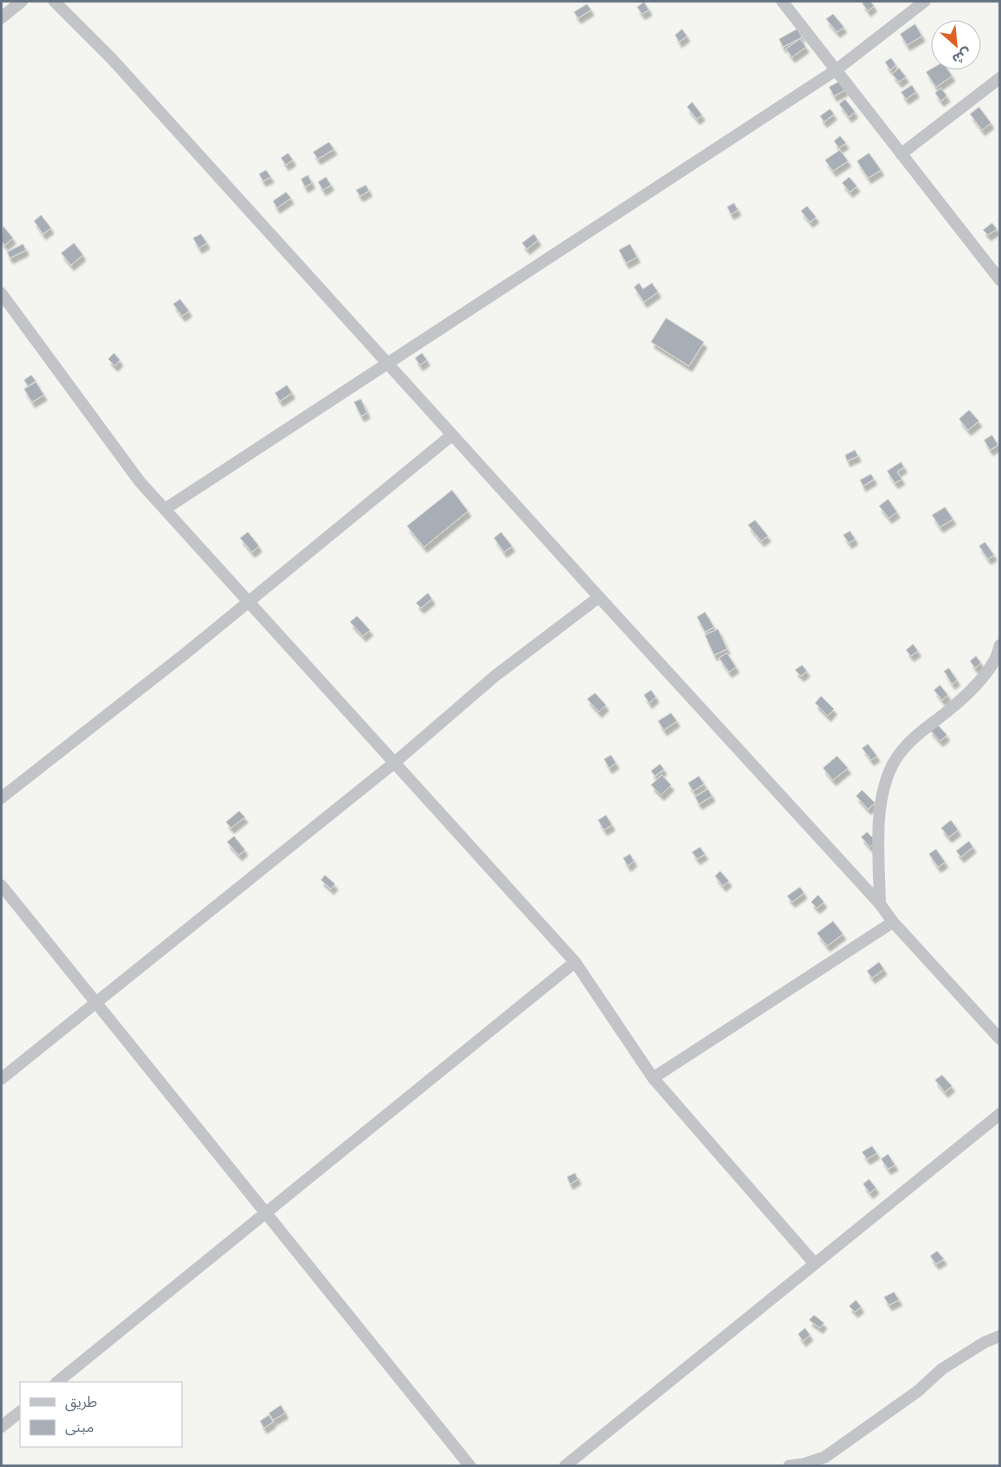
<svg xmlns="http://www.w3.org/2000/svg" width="1001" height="1467" font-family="Quicksand,'Noto Sans Arabic',sans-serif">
<defs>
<filter id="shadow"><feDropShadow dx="3" dy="5.5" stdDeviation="1" flood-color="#0004"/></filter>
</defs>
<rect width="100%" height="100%" fill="#f4f4f0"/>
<path fill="#a8aeb5" stroke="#d5d5d3" filter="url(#shadow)" d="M865,1H870L874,6L868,11L862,3Z
M644,2L649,10L642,14L637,7Z
M587,4L591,10L578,18L574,12Z
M833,14L844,27L837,32L826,19Z
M915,24L922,36L907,45L900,34Z
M682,29L687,36L679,42L675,35Z
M797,29L802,37L783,47L779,39Z
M800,39L806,47L792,57L786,49Z
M891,58L896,65L890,70L885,62Z
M943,62L952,76L936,87L926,72Z
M899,68L906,77L899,82L892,74Z
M840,81L845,90L834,96L829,87Z
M912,85L916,92L906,99L901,92Z
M941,88L947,96L941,101L935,93Z
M845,99L855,112L849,117L839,104Z
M692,102L702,115L697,119L687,107Z
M979,107L991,123L982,130L970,114Z
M830,109L834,114L824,122L820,116Z
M840,136L846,143L839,148L834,141Z
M329,142L334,149L318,159L313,152Z
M840,150L848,161L833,171L825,160Z
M288,153L293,160L286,165L281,158Z
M869,153L881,170L868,178L857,161Z
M266,170L271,177L263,181L259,174Z
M308,175L312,183L305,187L301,179Z
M326,177L331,185L323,190L318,182Z
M849,177L857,186L850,192L842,183Z
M366,185L369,191L360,196L356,190Z
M286,192L291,198L277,208L273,201Z
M734,203L738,210L731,214L727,207Z
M807,206L816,217L810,222L801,211Z
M41,215L51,228L43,234L34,221Z
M992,223L997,229L988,235L983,230Z
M3,226L13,238L5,245L1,241Z
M201,234L207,243L199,248L193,238Z
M534,234L538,240L527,249L522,243Z
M74,243L83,255L71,265L61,253Z
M23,244L26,250L10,258L7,252Z
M630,244L637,257L626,263L619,250Z
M639,283L643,289L652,283L658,292L644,302L634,287Z
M180,299L189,311L182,316L173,304Z
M666,318L704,342L689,366L651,342Z
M114,353L120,360L115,366L108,359Z
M422,353L427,360L420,365L415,358Z
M31,375L36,381L28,386L24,380Z
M36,382L44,395L32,402L24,389Z
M287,385L292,393L280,401L275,393Z
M361,399L367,413L361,416L354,402Z
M969,410L979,421L968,430L959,419Z
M992,435L998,445L990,450L984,440Z
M855,450L858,456L847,461L845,455Z
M901,462L904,467L897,472L902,479L895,483L887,471Z
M871,474L874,479L863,486L860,480Z
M452,490L468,511L424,547L407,526Z
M888,499L897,512L889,518L879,506Z
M945,507L953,519L940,527L932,515Z
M755,520L768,536L761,541L748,525Z
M850,531L855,539L849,543L843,535Z
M248,532L259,546L252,552L240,538Z
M501,532L512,546L504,552L494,538Z
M985,542L994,555L988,559L979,546Z
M428,593L432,599L421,608L416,603Z
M705,612L714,627L705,632L697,617Z
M357,616L370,630L363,636L350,622Z
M718,629L727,649L714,655L705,635Z
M913,644L918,651L911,656L906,650Z
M727,653L736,667L729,672L719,658Z
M976,656L981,663L975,668L970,661Z
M802,665L807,671L801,676L795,670Z
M949,668L957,680L952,684L944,671Z
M940,685L948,695L942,700L934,690Z
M651,690L656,697L649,703L644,695Z
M595,693L606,705L599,712L587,699Z
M821,696L834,709L828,716L815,703Z
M671,713L677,721L664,730L658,721Z
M936,723L947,735L940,741L929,729Z
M868,744L877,756L871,760L862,748Z
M611,755L616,763L609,768L604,759Z
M837,756L848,768L833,780L823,768Z
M660,764L664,769L655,776L651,771Z
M662,775L671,785L661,795L651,785Z
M699,776L704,784L693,791L688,783Z
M708,789L712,796L699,804L695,797Z
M862,790L875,803L868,809L856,796Z
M239,811L245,817L231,828L226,822Z
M606,815L612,825L604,830L598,820Z
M951,820L958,830L949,837L941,828Z
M867,832L876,841L870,847L861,837Z
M234,836L245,850L239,855L227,842Z
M969,841L973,847L961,857L956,851Z
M700,847L705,854L697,859L692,852Z
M936,849L945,862L938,867L929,854Z
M630,854L634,861L628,866L623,858Z
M720,871L729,881L723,886L715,876Z
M325,875L335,884L331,889L321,880Z
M800,887L804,893L792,902L787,896Z
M818,895L824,902L817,908L811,902Z
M833,921L843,934L827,946L817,933Z
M879,962L884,969L872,978L867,971Z
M942,1075L952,1086L945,1092L935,1080Z
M872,1146L877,1153L867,1159L862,1152Z
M888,1154L895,1165L888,1169L881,1159Z
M575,1173L578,1179L570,1184L567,1177Z
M869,1179L876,1188L870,1193L863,1184Z
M937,1251L944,1259L936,1264L930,1256Z
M894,1292L899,1300L889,1305L884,1297Z
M856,1300L861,1307L855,1312L849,1306Z
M814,1315L824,1323L820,1328L809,1320Z
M805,1328L810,1335L803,1341L798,1334Z
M281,1405L285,1413L273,1420L269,1413Z
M269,1415L273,1422L264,1428L260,1421Z"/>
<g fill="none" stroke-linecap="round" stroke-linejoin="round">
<path stroke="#c2c4c8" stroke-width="12" d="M54,1L112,59L599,597L880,904L893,922L1000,1039
M782,1L1000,280
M1,18L22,1
M901,154L1000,78
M1,293L140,482L575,962L653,1078L815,1264
M165,509L836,70L925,1
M1,798L186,653L452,435
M1,885L470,1466
M880,904C879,860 872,801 894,762C907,739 930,726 949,710C965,697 982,681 993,663C997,658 998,651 1000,645
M653,1078L893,922
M1,1079L394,763L495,676L599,597
M56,1383L575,962
M1,1427L21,1411
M565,1466L1000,1114
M789,1466L804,1464L825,1457L918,1391L942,1369L985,1342L1000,1336"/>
</g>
<rect width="1001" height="1467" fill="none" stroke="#647181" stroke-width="5"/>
<rect x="20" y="1382" width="162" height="65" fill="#ffffff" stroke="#c1c6cd"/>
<rect x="30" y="1398" width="25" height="8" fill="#c2c4c8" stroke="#c1c6cd"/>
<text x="65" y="1407" font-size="15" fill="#647181">طريق</text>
<rect x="30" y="1420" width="25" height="15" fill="#a8aeb5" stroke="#c1c6cd"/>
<text x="65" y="1432" font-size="15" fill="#647181">مبنى</text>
<g transform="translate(956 45) rotate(153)"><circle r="24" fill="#ffffff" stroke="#c1c6cd"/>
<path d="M0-4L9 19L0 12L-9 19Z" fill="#df6026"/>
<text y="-8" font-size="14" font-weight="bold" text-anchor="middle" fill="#647181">ش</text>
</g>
</svg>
